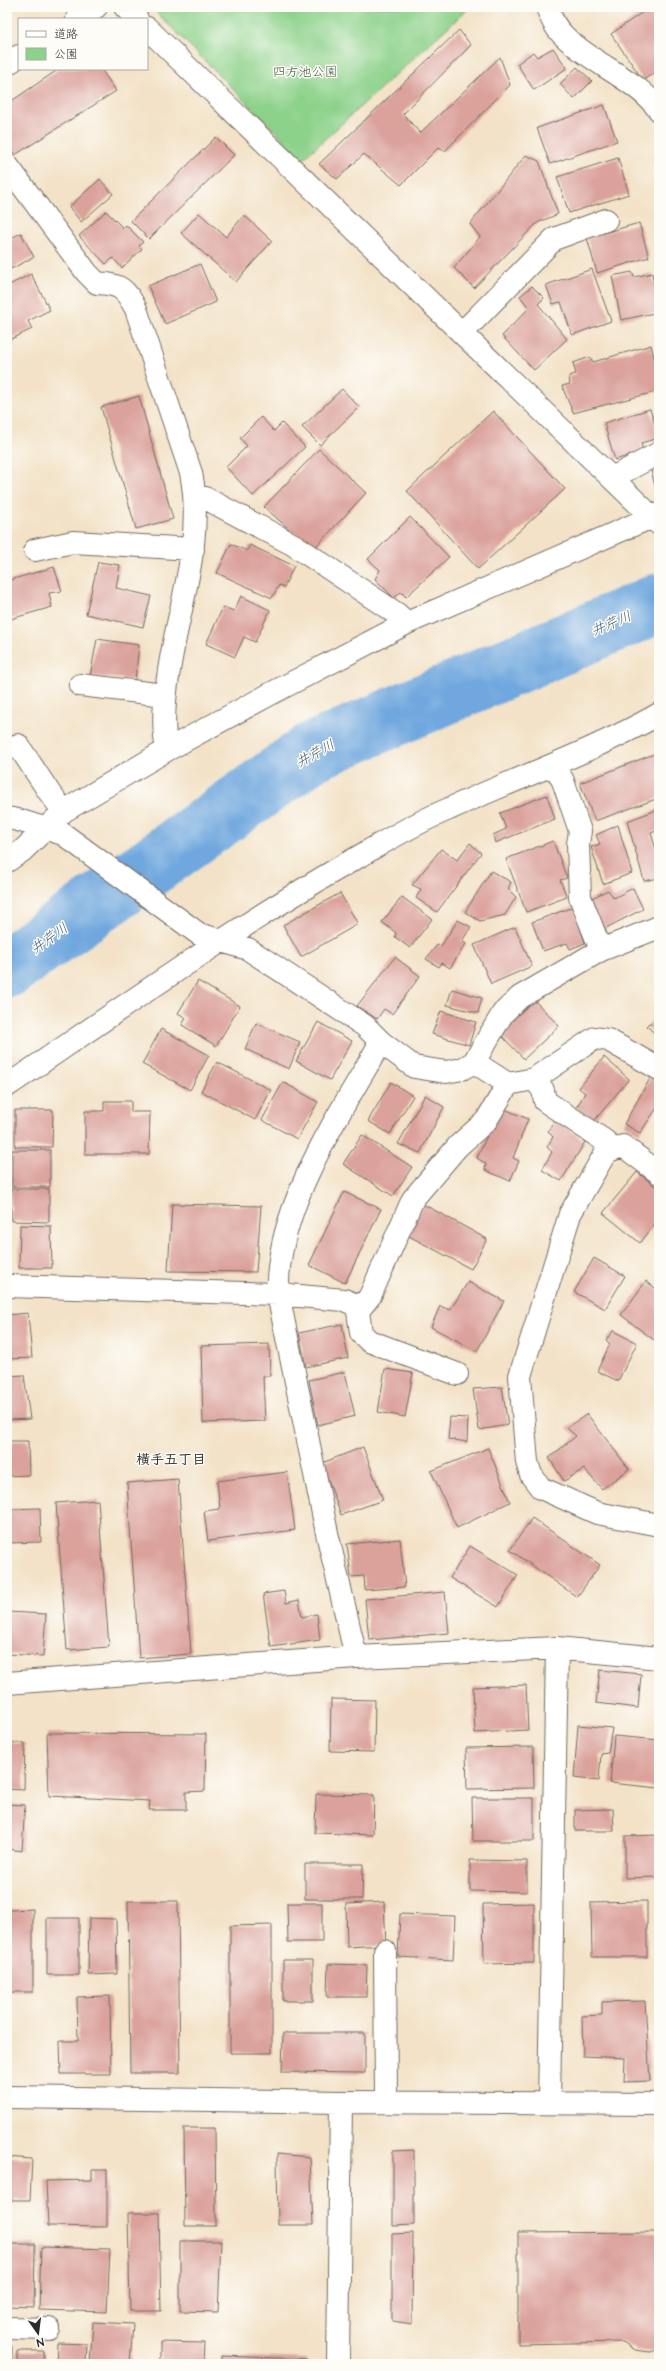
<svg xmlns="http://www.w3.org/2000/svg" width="666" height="2371" font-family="'Architects Daughter','Klee One',sans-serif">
<rect width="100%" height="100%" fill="#fdfcf7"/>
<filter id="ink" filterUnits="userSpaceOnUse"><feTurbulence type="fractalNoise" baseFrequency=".025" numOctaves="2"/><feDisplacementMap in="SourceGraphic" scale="8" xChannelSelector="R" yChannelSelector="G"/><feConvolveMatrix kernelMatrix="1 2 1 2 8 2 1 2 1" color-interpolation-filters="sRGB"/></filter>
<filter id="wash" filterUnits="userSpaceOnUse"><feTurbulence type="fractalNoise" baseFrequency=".012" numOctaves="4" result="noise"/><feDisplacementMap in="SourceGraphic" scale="16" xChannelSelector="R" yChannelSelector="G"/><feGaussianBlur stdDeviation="0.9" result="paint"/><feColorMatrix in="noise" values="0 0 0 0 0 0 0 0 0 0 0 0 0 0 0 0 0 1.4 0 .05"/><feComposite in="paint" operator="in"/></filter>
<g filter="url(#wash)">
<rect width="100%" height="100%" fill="#f3e2c7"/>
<path fill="#8dd28b" stroke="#5c7e5b" d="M151,7H470L303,159Z"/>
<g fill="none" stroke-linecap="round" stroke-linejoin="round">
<path stroke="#70a7de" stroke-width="60" d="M7,968L312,752L659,603"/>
</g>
<g id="blocks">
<path fill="#dba29c" d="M650,7H659V70L643,80L611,34Z
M459,30L471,45L403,114L420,133L500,57L510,85L445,151L438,148L401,185L364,154L337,179L319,164Z
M553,48L567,68L534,90L517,64L533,52L537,57Z
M577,67L592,81L574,99L560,84Z
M59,69H101L116,91L15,155L7,142V104Z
M604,105L617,141L550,164L537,128Z
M216,137L234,155L149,239L131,221Z
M526,155L539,161L558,214L537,223L474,288L454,268L480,237L470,224Z
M618,158L629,194L569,213L557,177Z
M100,179L113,194L81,222L69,207Z
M106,211L123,228L126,225L143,242L139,246L142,249L122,268L113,258L106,264L79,236Z
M199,213L226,237L244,215L272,241L236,282L181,233Z
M639,223L649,257L597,273L587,238Z
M21,233L34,257L7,271V240Z
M200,264L216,302L165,324L148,286Z
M592,269L611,321L572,335L561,302L553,304L546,285Z
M632,272L634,277L652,273L654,284L659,283V312L621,320L612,276Z
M31,274L50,310L28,321L32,329L7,341V286Z
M532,286L544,298L538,304L567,339L534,370L502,336L529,308L520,296Z
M651,345L657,369H659V391L573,413L562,386L570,384L569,376L576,374L573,363L590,357L593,362Z
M342,389L359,407L320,445L302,427Z
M139,396L173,519L136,529L101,407Z
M650,409L659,438L641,443L643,451L615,460L604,423Z
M493,411L565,489L478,569L407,491Z
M261,417L274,431L282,423L305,447L253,496L226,467L247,446L240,438Z
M319,449L366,493L313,550L264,507Z
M659,464V493L657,494L650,466Z
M410,517L449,557L406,597L401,592L394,598L375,579L380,570L368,559Z
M231,544L247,551L250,545L294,566L284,587L279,585L272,598L217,573Z
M98,562L120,565L116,588L151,596L143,627L86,614Z
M54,567L62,591L49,593L52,607L7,620V581Z
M241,596L270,610L255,642L244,637L235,657L206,644L223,607L234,611Z
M97,639L139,645L135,680L90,676Z
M659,752V798L595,821L580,783Z
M547,795L555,819L495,843L493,835L506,829L500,813Z
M659,809V830L651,833L659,860V878L644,881L627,821Z
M618,825L632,873L603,884L591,847L600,844L596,835Z
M553,841L567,878L560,880L567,897L526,912L506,859Z
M470,843L481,853L437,912L416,898L421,889L412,885L441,849L457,860Z
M491,871L511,882L508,889L516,897L505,915L480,921L465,912Z
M633,888L643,909L602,930L586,901L608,890L614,898Z
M340,893L358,924L301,957L283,925Z
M402,897L432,919L410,948L395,937L396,933L382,922Z
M573,907L585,943L570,949L567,943L543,951L532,922Z
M458,920L471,927L462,941L466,944L450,968L442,963L439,967L426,959L437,945L441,946Z
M515,927L532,966L491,984L474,945Z
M395,957L420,976L392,1014L384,1009L377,1019L357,1006Z
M198,981L240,1006L216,1046L182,1025L186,1018L178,1013Z
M452,989L482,998L478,1013L447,1005Z
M534,1000L559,1026L524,1059L499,1033Z
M441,1011L476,1022L469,1045L432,1034Z
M659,1014V1038L647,1026Z
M318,1022L352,1041L330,1080L296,1061Z
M256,1023L300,1042L289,1069L245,1049Z
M161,1029L209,1055L190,1090L142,1064Z
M604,1057L629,1079L594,1121L576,1108L585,1093L579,1088Z
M217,1062L271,1090L255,1120L201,1091Z
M652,1075L659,1080V1105L640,1133L624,1124Z
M283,1082L318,1102L297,1139L262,1120Z
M391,1082L413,1096L390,1134L368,1121Z
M425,1095L444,1107L420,1153L398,1144Z
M104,1101H131V1112H150L149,1154H85V1111H104Z
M500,1107L528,1119L513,1158L519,1161L510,1181L485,1170L486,1164L477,1158Z
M15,1110H53L52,1147H15Z
M556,1119L585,1142L561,1181L542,1170L552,1152L547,1147L553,1137L548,1131Z
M362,1135L412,1167L393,1196L343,1164Z
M12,1150H50V1187H12Z
M637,1172L659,1189V1197L656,1200L659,1202V1219L640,1243L603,1213Z
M11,1189H49V1222L11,1221Z
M344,1192L381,1209L345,1283L309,1265Z
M172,1204L261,1206L256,1272L168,1271Z
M423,1204L487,1239L471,1269L407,1235Z
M20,1225L51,1226L52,1268H19Z
M594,1258L625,1276L605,1309L574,1292Z
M646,1281L659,1291V1334L654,1340L621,1315Z
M468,1282L504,1301L477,1351L431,1327L440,1306L450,1310Z
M28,1313L32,1358L7,1359V1315Z
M342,1324L348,1358L306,1367L299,1333Z
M613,1331L637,1343L618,1381L597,1371L610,1344L606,1340Z
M269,1344L270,1376H263L265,1421L203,1423L201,1346Z
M385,1369L413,1373L405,1417L378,1412Z
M345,1372L355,1416L318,1425L309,1380Z
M24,1375L30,1419L7,1420V1376Z
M502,1387L508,1425L479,1430L473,1389Z
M587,1414L629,1469L602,1489L584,1469L564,1481L549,1458L576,1436L567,1428Z
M450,1417L468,1418L467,1442L448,1439Z
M7,1441H28L29,1475L7,1476Z
M363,1447L383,1500L341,1515L322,1463Z
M488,1448L510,1502L457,1528L431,1471Z
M287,1472L295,1530L208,1541L204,1511L220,1509L217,1481Z
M178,1479L191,1654L139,1658L127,1483Z
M98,1500L109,1647L67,1650L56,1503Z
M40,1508L41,1542L7,1543V1509Z
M532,1518L600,1565L577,1597L510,1550Z
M400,1539L405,1587L365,1590L364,1576L351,1577L347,1544Z
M470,1546L518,1575L498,1607L450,1578Z
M284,1591L286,1603L299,1600L302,1617L317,1614L320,1640L271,1647L263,1594Z
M445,1592L449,1633L369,1640L365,1599Z
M7,1612L46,1614L43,1656L7,1654Z
M600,1670L641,1674L638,1708L596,1703Z
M526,1685L528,1730L475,1733L473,1687Z
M331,1699L375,1700L374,1752L330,1751Z
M578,1725L612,1728L608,1753L601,1754L599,1781L574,1778Z
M47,1733L206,1734L205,1791L186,1792V1810H149L150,1801L49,1796Z
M614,1736L659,1740V1788L610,1783Z
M7,1743H25L24,1790L7,1789Z
M533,1747L534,1788L467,1789L466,1748Z
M316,1794L374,1795L373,1835L315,1833Z
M472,1798H534V1841H473Z
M7,1804L25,1805L22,1851L7,1849Z
M613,1809L614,1831H575V1810Z
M659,1835V1877L625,1878V1836Z
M470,1860L527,1861V1892L470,1891Z
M305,1864H363L362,1899H305Z
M128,1901H178L180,2073H130Z
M647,1901V1957H592L591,1902Z
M384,1902L386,1945L347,1947L346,1904Z
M287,1903H322V1942H288Z
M534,1903V1963L484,1964L483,1904Z
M33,1909V1992H7V1910Z
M400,1914L455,1916L453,1960L398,1957Z
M47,1918H79V1975H47Z
M89,1918L116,1919L117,1974L88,1975Z
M272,1925V2053H230V1926Z
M283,1960H313V2001H283Z
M328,1964L367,1965L366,1997H327Z
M110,1996L111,2074H61L60,2041H78L77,1997Z
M645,2001L650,2081L624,2082L625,2058L583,2056L582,2016L602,2015V2002Z
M283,2033H365V2073L282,2072Z
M184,2128H215L216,2226H185Z
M414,2150V2225L393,2226V2151Z
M277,2154L310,2157L313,2225H278Z
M7,2157L32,2159L30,2200H7Z
M92,2170H107V2227L48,2226L46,2181L92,2180Z
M128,2213H159L161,2311H130Z
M659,2232V2350L650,2352L635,2350L623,2342L518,2344V2233Z
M413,2233L412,2324L392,2321V2234Z
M180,2241H221L218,2312L180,2311Z
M7,2244H35L34,2307L7,2306Z
M41,2247L110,2249L107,2312L39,2310Z
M93,2322L133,2324L130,2364H90Z
M160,2342L204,2343L203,2364H160Z
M57,2343L87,2344L86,2364H56Z
M7,2346H12V2364H7Z
M17,2351H44V2364H17Z
M221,2356L307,2359V2364H221Z"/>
</g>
</g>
<g filter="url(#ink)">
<use href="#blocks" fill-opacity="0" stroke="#716b62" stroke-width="1"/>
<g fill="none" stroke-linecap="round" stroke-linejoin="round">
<g stroke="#716b62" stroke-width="24">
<path id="minor" d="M125,7L137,19
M547,7C551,18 555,28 564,36C592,64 635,78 659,110
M77,19L96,7
M147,28L659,524
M7,64L19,56
M7,165L87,273L97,283C121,284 125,289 136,309L191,473C205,542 177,610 168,677C164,702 162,726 167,750
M462,333L554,239L606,220
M612,478L659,453
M196,497L205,498L294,545L397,614L407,623
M35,550L73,542L193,549
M80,685L165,695
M18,745L51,795L64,811
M555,766L563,781L580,831L578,844L580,897L601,950
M7,818L18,820L63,834L199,934L248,949L365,1026L381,1042L414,1067L446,1072L462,1069L474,1062L503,1013L520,997L601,950L659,927
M7,861L22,851L64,811L167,750L274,692L407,623L659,514
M474,1062L508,1084L534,1079L595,1038L608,1040L659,1069
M534,1079L543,1090L545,1101L605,1141L613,1149
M7,1086C125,1006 241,923 365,853C392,837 420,821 449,809C519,777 592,752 659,714
M659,1173L623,1146L606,1152L570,1214L520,1376L527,1462L531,1475L541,1488L597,1513L659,1525
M7,1286L278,1294L344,1300L354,1304L358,1311L361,1333L369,1341L457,1374
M358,1311L370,1296L413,1199L458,1146L486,1121L508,1084
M557,1648L659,1658
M356,1657L327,1533L278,1294C274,1211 340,1113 381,1042
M7,1683L356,1657L557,1648L549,2103
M385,1951L386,2102
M7,2097L341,2102L659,2104
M7,2328L49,2329
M338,2364L341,2102"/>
</g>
<use href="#minor" stroke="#fff" stroke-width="22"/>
</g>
</g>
<g text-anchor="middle" stroke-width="3" stroke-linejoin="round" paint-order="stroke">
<g font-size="13" fill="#485d48" stroke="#fdfcf7">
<text x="305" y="76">四方池公園</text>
</g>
<g font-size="14" font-style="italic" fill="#475d73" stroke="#fdfcf7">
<text transform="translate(611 623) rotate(-23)" y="5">井芹川</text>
<text transform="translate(315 753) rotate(-29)" y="5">井芹川</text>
<text transform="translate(49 938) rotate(-35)" y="5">井芹川</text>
</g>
<g font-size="14" font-weight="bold" fill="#2b2b2b" stroke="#fdfcf7">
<text x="171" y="1464">横手五丁目</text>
</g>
</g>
<rect width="666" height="2371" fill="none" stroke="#fdfcf7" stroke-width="24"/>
<rect x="18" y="18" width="130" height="52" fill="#fdfcf7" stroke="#a9a8a5"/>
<rect x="26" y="31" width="20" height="6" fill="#ffffff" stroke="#a9a8a5"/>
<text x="54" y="38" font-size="12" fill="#2b2b2b">道路</text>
<rect x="26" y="48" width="20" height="12" fill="#8dd28b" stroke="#a9a8a5"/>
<text x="54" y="58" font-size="12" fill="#2b2b2b">公園</text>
<g transform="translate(38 2333) rotate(166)" stroke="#fdfcf7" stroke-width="3" paint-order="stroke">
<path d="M0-3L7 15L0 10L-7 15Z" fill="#2b2b2b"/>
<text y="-6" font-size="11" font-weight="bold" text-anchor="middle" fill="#2b2b2b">N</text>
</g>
</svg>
